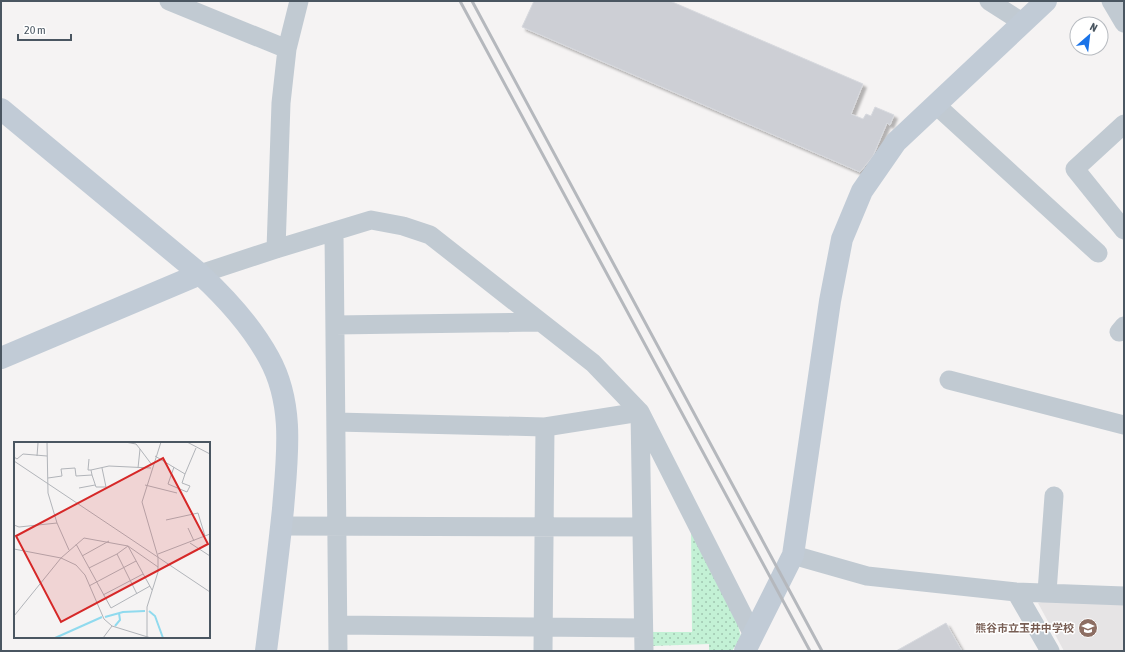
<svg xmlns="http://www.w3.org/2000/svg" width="1125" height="652" font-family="'Asap Condensed','Noto Sans JP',sans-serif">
<defs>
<pattern id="park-dots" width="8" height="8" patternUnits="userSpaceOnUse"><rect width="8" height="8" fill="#c3f1d5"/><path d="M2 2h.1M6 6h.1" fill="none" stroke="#a0c6b0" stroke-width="1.8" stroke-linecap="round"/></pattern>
<filter id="shadow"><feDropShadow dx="3.5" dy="3.5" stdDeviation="1" flood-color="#0004"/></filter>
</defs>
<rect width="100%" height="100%" fill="#f5f3f3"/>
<path fill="#e6e4e5" d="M1053,599L1124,604V651H1064L1038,603Z"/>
<path fill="url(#park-dots)" d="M691,525L734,609L741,637L732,651H709V644L651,646L652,632H692Z"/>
<path fill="#cdcfd5" stroke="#d7d9de" filter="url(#shadow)" d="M534,1H670L863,84L851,114L863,119L866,114L871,116L875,107L894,115L890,125L887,123L873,156L860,172L522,27Z
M946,623L962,651H896Z"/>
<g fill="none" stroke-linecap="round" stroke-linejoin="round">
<path stroke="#c1cad2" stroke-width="19" d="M169,1L287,49
M989,1L1022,22
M1111,1L1124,23
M936,105L1098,253
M1124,124L1075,169L1124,230
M334,233L338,651
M276,249L281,103L287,49L299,1
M200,274L276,249L371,220L403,226L430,235L593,363L640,412L644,651
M335,325L539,322
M1119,332L1124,326
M949,380L1124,425
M336,422L545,427
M281,526L642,527
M793,555L867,576L1016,592L1124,596
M1016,592L1050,651
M1047,592L1054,496
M338,625L643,628
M543,651L545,427L640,412L753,635"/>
<path stroke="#c1cbd6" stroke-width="22" d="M1,109L200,274C227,299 251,325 269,358C295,405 287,458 283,509C278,557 272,604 266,651
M1,358L200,274
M745,651L793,555L830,301L842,239L862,191L896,142L1046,1"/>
<path stroke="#b5b8bd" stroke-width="3" d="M460,1L810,651
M472,1L822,651"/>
</g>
<defs>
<g id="school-disc" transform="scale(1)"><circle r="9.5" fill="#8d6e63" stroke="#fff"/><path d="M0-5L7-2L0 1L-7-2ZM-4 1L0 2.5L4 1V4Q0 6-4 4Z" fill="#fff"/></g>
</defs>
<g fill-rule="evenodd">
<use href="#school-disc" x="1088" y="628"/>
</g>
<g text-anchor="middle" stroke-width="3" stroke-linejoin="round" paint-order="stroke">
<g font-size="11" font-weight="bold" fill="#785e54" stroke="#fff" text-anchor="end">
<text x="1074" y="632">熊谷市立玉井中学校</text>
</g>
</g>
<g transform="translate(14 442)">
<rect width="196" height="196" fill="#f5f3f3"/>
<path fill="none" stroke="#90daee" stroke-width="2" d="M135,169L141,174L149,196M91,175L109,170L131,169M101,184L106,178L105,171M41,196L88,175"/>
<path fill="none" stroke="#b1b4b9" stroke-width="1" d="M33,0L34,51L43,81L55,108M111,0L122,2L126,7L124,26M173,0L196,12M126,7L138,23M23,14L24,1M141,14L171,32L182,6M0,15L3,17L9,12L33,14M75,17L74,28H77M0,19L196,150M160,25L154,42L173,50L176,44L168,41L171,32M78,33L82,45H92L88,26M34,36L48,34L47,27L61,26L62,34L78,33L77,28L95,24L137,26M131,43L163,51M65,46L81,43M152,78L184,71L191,94M0,83L5,85L43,81M174,86L180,99M176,101L196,114M62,102L97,166L136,144M0,107L47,116L62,123L71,133L90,177L98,184L137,196M144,112L196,92M68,114L95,99M75,126L103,112M75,144L122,119M123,152L103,112L114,104L144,125M89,153L129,132M0,174L47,116L70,96L114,104L138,148M89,196L98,184M133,196V165L144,130V115L128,60L147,0"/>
<path fill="#d62828" fill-opacity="0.15" stroke="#d62828" stroke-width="2" d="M149,16L194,102L47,180L2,94Z"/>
<rect width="196" height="196" fill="none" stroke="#4a5661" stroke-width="2"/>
</g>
<rect width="1125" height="652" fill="none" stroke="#4a5661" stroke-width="4"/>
<g transform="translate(1089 36) rotate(28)"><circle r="19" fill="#ffffff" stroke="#b7bbc0"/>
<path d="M0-3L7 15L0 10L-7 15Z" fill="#1a73e8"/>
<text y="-6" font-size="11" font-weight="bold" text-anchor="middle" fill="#4a5661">N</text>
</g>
<path d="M18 34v6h53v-6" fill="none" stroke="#4a5661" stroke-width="2"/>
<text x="24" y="34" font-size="12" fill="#4a5661" stroke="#ffffff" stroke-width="3" paint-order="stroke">20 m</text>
</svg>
